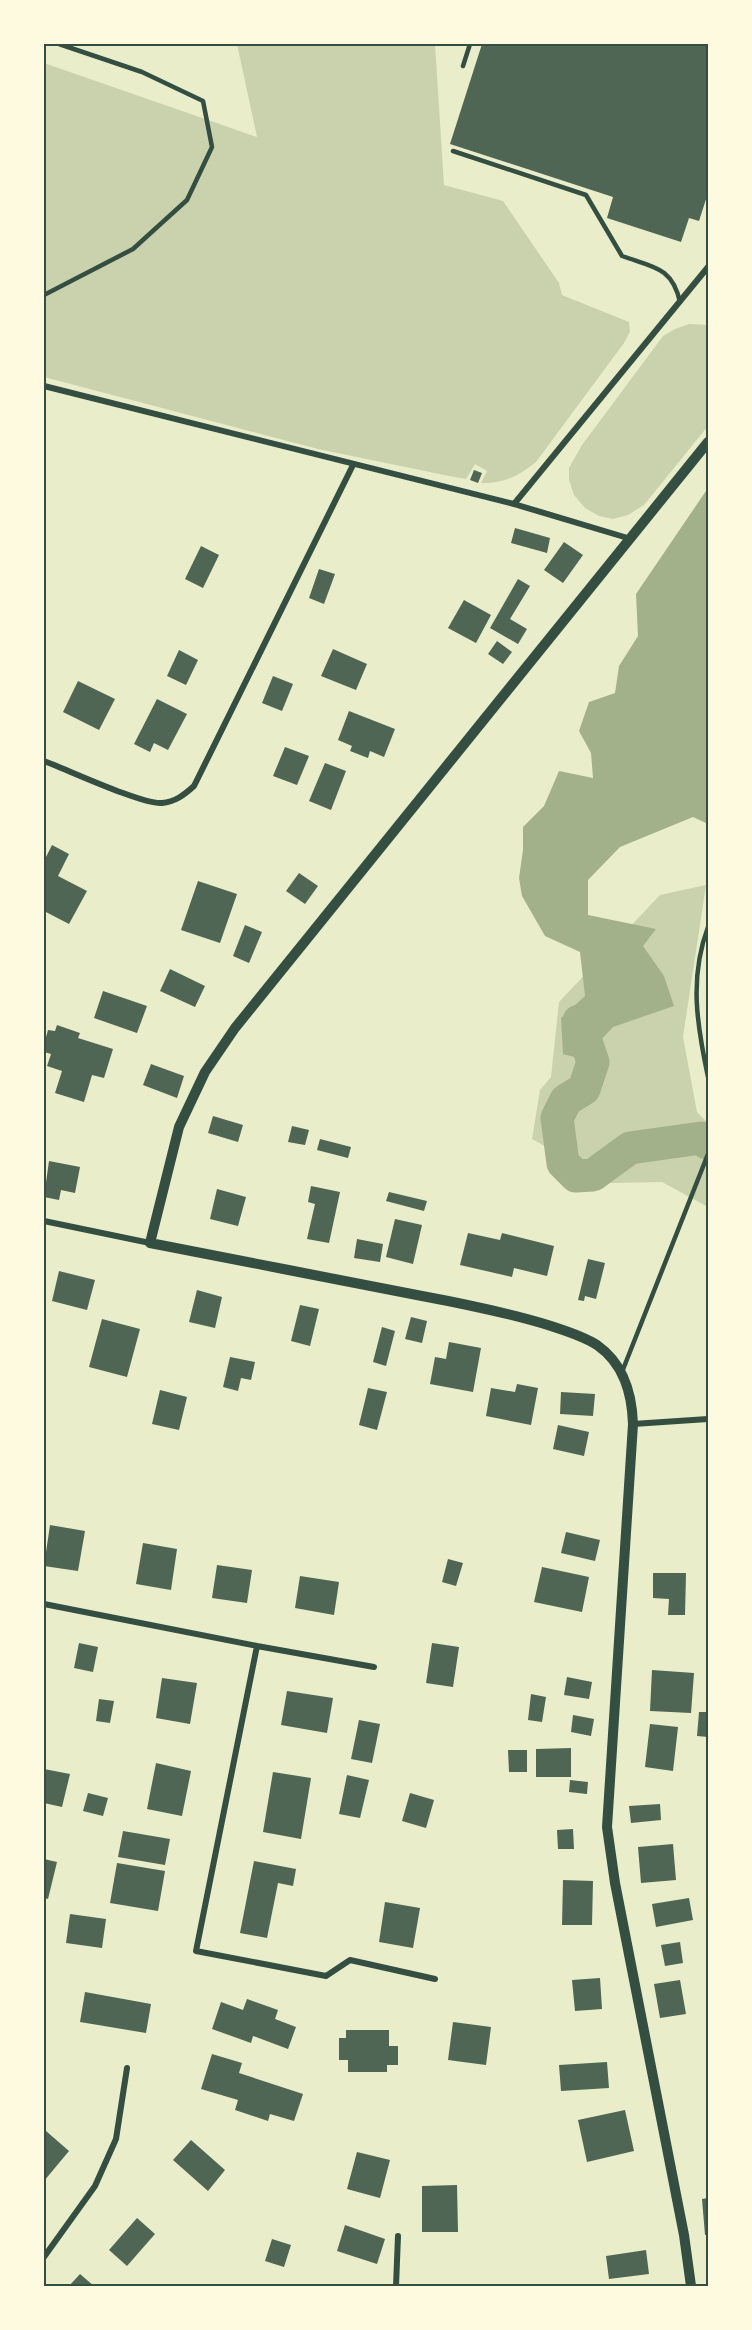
<svg xmlns="http://www.w3.org/2000/svg" width="752" height="2330" font-family="Lato,sans-serif">
<rect width="100%" height="100%" fill="#e9edc9"/>
<path fill="#cad2ad" d="M237,44H435L444,185L503,201L559,283L562,295L629,322L630,332L624,343L536,462C519,476 503,484 481,483L487,471L475,464L466,479L454,477L318,449L44,377V63L257,137Z
M689,324L708,325V426L644,505L628,515L613,519L599,516L585,508L574,495L569,480V468L582,445L663,336L675,329Z
M706,885L683,1037L697,1112L708,1123V1207L662,1182L611,1183L532,1139L540,1090L551,1077L559,1002L660,895Z"/>
<path fill="#a3b18a" d="M708,488V824L693,817L620,847L588,880V915L656,929L643,946L664,976L674,1006L613,1027L601,1040L593,1062L563,1054L561,1018L585,996L580,952L545,936L522,896L519,878L523,850V827L544,806L559,771L593,778L591,753L579,731L589,702L615,693L619,666L638,636L636,594Z"/>
<g fill="none" stroke-linecap="round" stroke-linejoin="round">
<path stroke="#a3b18a" stroke-width="33" d="M579,1021L593,1062L584,1089L566,1100L557,1118L563,1163L576,1176L593,1175L630,1148L701,1138L707,1143"/>
</g>
<path fill="#4f6655" d="M482,44H708V193L699,221L689,218L681,242L607,218L613,197L450,144Z
M474,470L482,473L478,483L470,480Z
M515,528L550,538L547,553L511,543Z
M564,542L583,555L563,583L544,570Z
M201,546L219,555L203,588L185,579Z
M319,569L335,574L324,604L309,598Z
M518,579L530,586L510,619L527,629L518,644L490,628Z
M464,600L491,615L476,643L448,628Z
M497,641L512,652L503,664L488,654Z
M333,649L367,664L356,690L321,676Z
M179,650L198,660L186,685L167,676Z
M273,676L293,684L282,711L262,703Z
M78,681L115,699L99,730L63,712Z
M157,699L187,714L168,750L154,743L150,752L134,744Z
M349,711L395,729L384,757L370,751L368,758L350,751L352,746L338,740Z
M285,747L309,756L297,785L273,776Z
M325,763L346,771L331,810L309,801Z
M52,845L69,854L58,876L87,891L69,924L44,911V861Z
M299,873L318,886L305,904L286,891Z
M198,881L237,894L220,943L181,930Z
M245,925L262,932L249,963L233,956Z
M170,969L205,986L195,1007L160,991Z
M103,991L147,1006L137,1033L94,1018Z
M57,1025L80,1033L78,1038L113,1049L104,1078L92,1075L84,1102L55,1093L62,1071L47,1066L51,1054L44,1052V1044L48,1030L55,1031Z
M151,1064L184,1076L177,1098L143,1085Z
M213,1116L243,1125L238,1142L208,1133Z
M292,1126L309,1130L305,1145L288,1142Z
M320,1139L351,1147L348,1158L317,1150Z
M49,1161L80,1167L75,1193L61,1190L59,1200L44,1197Z
M311,1186L340,1192L329,1243L307,1239L315,1204L308,1202Z
M217,1189L246,1197L238,1226L210,1219Z
M389,1192L427,1201L424,1211L386,1201Z
M395,1219L422,1225L413,1264L386,1257Z
M468,1233L500,1240L502,1233L554,1246L547,1276L514,1268L512,1277L460,1265Z
M357,1239L383,1244L380,1262L354,1258Z
M588,1259L605,1263L596,1299L585,1296L584,1301L578,1300Z
M59,1271L95,1280L87,1310L52,1301Z
M197,1290L222,1297L215,1328L189,1322Z
M300,1305L319,1309L310,1346L291,1341Z
M411,1317L427,1321L422,1343L405,1339Z
M102,1319L140,1329L127,1377L89,1367Z
M382,1327L395,1331L386,1366L373,1362Z
M449,1342L481,1348L473,1392L430,1384L435,1357L446,1359Z
M230,1357L255,1362L251,1380L241,1378L238,1391L223,1387Z
M517,1384L538,1388L531,1425L486,1416L491,1388L515,1392Z
M368,1388L387,1392L377,1430L359,1425Z
M160,1390L187,1397L179,1430L152,1424Z
M561,1392L595,1394L593,1416L560,1414Z
M558,1425L589,1432L584,1456L553,1449Z
M50,1525L85,1531L78,1571L44,1566Z
M566,1532L600,1540L595,1561L561,1553Z
M143,1543L177,1549L171,1590L136,1584Z
M448,1559L463,1563L456,1586L442,1582Z
M217,1565L252,1570L247,1603L212,1598Z
M542,1567L589,1577L582,1612L534,1602Z
M653,1573H686L685,1615H668L669,1599L653,1598Z
M300,1576L339,1582L334,1615L295,1608Z
M79,1643L98,1647L93,1672L74,1668Z
M432,1643L459,1647L453,1687L426,1683Z
M652,1670L694,1673L691,1713L650,1711Z
M567,1677L592,1682L589,1699L564,1695Z
M162,1678L197,1683L190,1724L156,1718Z
M287,1691L333,1698L327,1733L281,1725Z
M531,1694L546,1697L542,1722L528,1720Z
M99,1699L114,1701L110,1723L96,1721Z
M699,1712H708V1737L697,1736Z
M573,1715L594,1719L591,1736L571,1732Z
M359,1720L380,1724L372,1763L351,1759Z
M650,1724L678,1727L673,1771L645,1767Z
M571,1748V1777H536V1749Z
M508,1750H527V1772H509Z
M156,1763L191,1771L182,1816L147,1809Z
M44,1769L70,1774L62,1807L44,1803Z
M273,1772L311,1778L301,1839L263,1832Z
M347,1775L369,1780L360,1818L339,1814Z
M570,1780L588,1782L587,1794L569,1792Z
M88,1793L108,1798L103,1816L83,1811Z
M410,1793L434,1800L426,1828L402,1821Z
M660,1804L661,1820L631,1823L629,1806Z
M573,1829L574,1849H558L557,1830Z
M123,1831L170,1839L165,1865L118,1857Z
M673,1844L676,1880L641,1883L638,1847Z
M44,1859L57,1862L48,1899L44,1898Z
M254,1861L296,1869L293,1886L278,1883L267,1938L240,1933Z
M117,1863L165,1871L158,1911L110,1903Z
M563,1880L593,1881L592,1925H562Z
M689,1898L693,1920L656,1927L652,1904Z
M385,1902L420,1908L413,1948L379,1942Z
M70,1914L106,1919L102,1948L66,1943Z
M680,1942L683,1963L665,1966L661,1945Z
M600,1978L602,2009L575,2011L572,1980Z
M680,1980L686,2014L660,2018L654,1984Z
M85,1992L151,2004L146,2033L80,2022Z
M247,1999L278,2010L275,2019L296,2027L288,2049L253,2036L251,2043L212,2029L221,2002L243,2010Z
M453,2022L491,2027L486,2065L448,2060Z
M346,2030H389V2046H398V2065H387V2072H348V2060H339V2038H346Z
M212,2054L242,2063L239,2073L303,2094L294,2121L270,2114L268,2121L235,2110L238,2100L201,2089Z
M607,2062L609,2088L561,2091L559,2065Z
M625,2110L634,2151L587,2162L578,2120Z
M46,2131L69,2151L44,2181V2134Z
M191,2140L225,2170L208,2191L173,2160Z
M357,2152L390,2160L380,2198L347,2189Z
M457,2185L458,2232H422V2186Z
M708,2198V2235H705L702,2199Z
M137,2218L155,2234L127,2266L109,2250Z
M345,2225L385,2239L377,2264L337,2251Z
M272,2239L291,2245L284,2267L265,2261Z
M646,2250L649,2274L609,2279L606,2256Z
M80,2274L94,2286H69Z"/>
<g fill="none" stroke-linecap="round" stroke-linejoin="round">
<path stroke="#344e41" stroke-width="4.5" d="M463,66L470,44
M453,151L586,195L622,256C652,267 672,266 680,302
M44,295L133,249L187,200L212,147L203,101L142,72L59,44
M708,927C689,978 697,1025 708,1077
M622,1372L708,1154"/>
<path stroke="#344e41" stroke-width="6" d="M44,386L514,504L631,539
M514,504L708,267
M44,761C66,769 143,805 162,803C175,802 184,795 194,786L353,465
M44,1221L150,1243
M633,1424L708,1419
M44,1604L257,1646L374,1667
M257,1646L196,1951L326,1976L350,1960L435,1979
M44,2257L95,2186L116,2139L127,2068
M396,2286L398,2236"/>
<path stroke="#344e41" stroke-width="10" d="M691,2286L684,2235L615,1883L607,1827L633,1424C632,1393 624,1364 597,1345C583,1336 566,1331 551,1326C509,1313 465,1304 422,1296C331,1278 241,1261 150,1243L179,1127L205,1072L235,1028L708,442"/>
</g>
<rect width="752" height="2330" fill="none" stroke="#fefae0" stroke-width="90"/>
<rect x="45" y="45" width="662" height="2240" fill="none" stroke="#344e41" stroke-width="2"/>
</svg>
